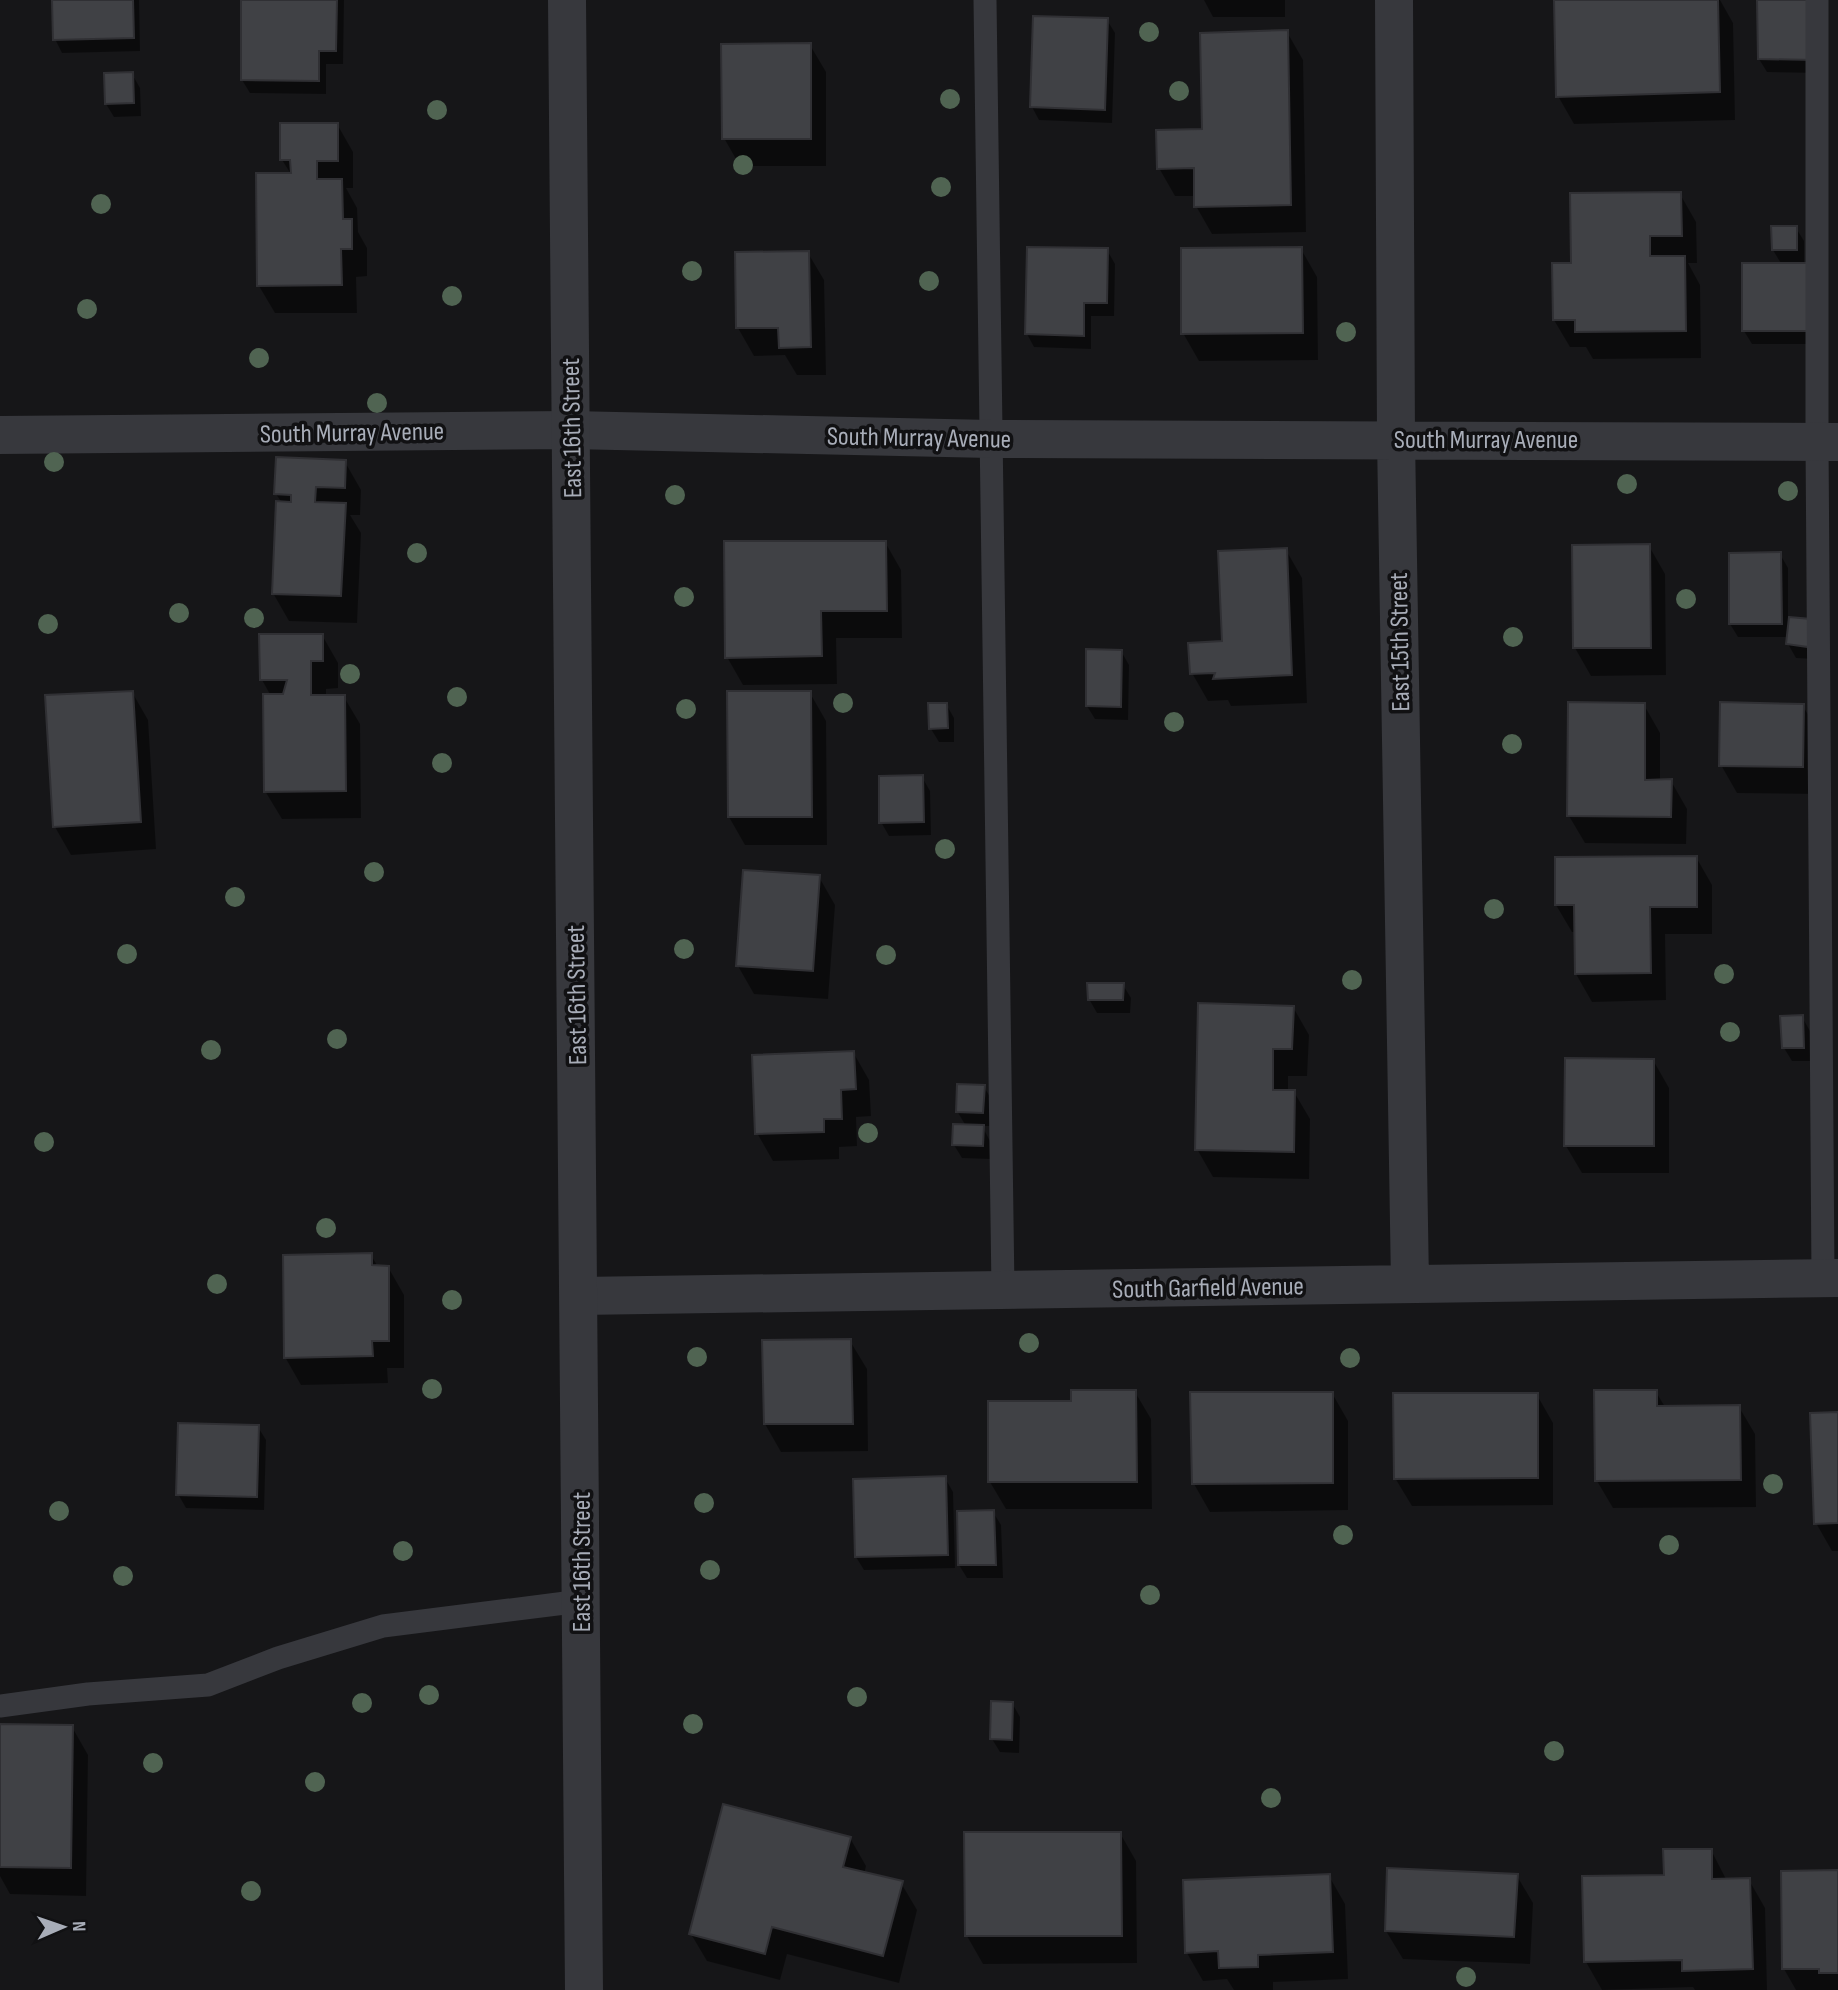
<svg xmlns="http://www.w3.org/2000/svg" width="1838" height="1990" font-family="'Sofia Sans Condensed',sans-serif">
<rect width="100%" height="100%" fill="#161618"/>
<path fill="#0007" d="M54,0H139L140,51L62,53L55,39Z
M243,0H344L343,64H326V94L250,93L242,80Z
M1204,0H1285V17H1213Z
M1556,0H1720L1733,23L1735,120L1574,124L1558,96Z
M1759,0L1821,73L1767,72L1759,59Z
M1107,20L1115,33L1112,123L1039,120L1032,107Z
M1287,32L1303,60L1306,232L1212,234L1196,206V196H1175L1159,168L1204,131Z
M810,45L826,72V166H740L724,138Z
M132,74L140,88L141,116L114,117L106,104Z
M337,124L353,152V188H346L357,208L358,232L367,248V276L356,277L357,313H275L259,286L291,174L282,160Z
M1680,194L1696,222L1697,263H1688L1700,285L1701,358L1593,359L1586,347H1570L1554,320L1573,265Z
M1796,228L1804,241V265L1819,344H1752L1744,331L1782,265L1773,250Z
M1301,249L1317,277L1318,360L1199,361L1183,333Z
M1107,250L1115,264L1114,316H1091V349L1034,347L1027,334Z
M808,253L824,280L826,375H797L785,355L754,356L738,328Z
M345,462L361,490L360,515H350L361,533L357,623L289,621L273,593L282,503L276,494Z
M885,542L901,570L902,638H836L837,684L743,685L727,657Z
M1649,546L1665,574L1666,675L1591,676L1575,648Z
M1286,550L1302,578L1307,703L1231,706L1228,700L1208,701L1192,673L1224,643Z
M1780,554L1788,568V619L1810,621L1815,659L1796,658L1788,644L1789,637H1738L1730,624Z
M322,635L338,663V688L326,689V697H344L360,724L361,818L282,819L265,791L271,696L262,680Z
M1121,651L1129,665L1128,720L1095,719L1087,706Z
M132,692L148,720L156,849L71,855L55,827Z
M810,693L826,721L827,845H745L729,817Z
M946,704L954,718V742H939L931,729Z
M1644,705L1660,733V781H1671L1687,809L1686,844L1585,843L1569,816Z
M1803,706L1819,734L1818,794L1737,793L1721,765Z
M922,777L930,791L931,835L889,836L881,822Z
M1696,857L1712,885V934H1665L1666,1000L1592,1002L1576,974V932H1572L1556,905Z
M819,877L835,905L828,999L754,994L738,966Z
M1123,985L1131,998L1130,1013H1097L1089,999Z
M1293,1007L1309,1035L1307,1076H1288V1092H1294L1310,1119L1309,1179L1213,1177L1197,1149Z
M1802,1017L1810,1031L1811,1061H1792L1784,1048Z
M853,1052L869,1080L871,1116L856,1117L857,1146L839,1147V1159L773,1161L757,1133Z
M1653,1060L1669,1088V1173H1582L1566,1146Z
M984,1087L992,1100L990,1126H982L990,1141V1159L962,1158L954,1145L966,1126L957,1111Z
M371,1255L378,1267H388L404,1295V1368H387L388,1383L301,1385L285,1357Z
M850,1341L867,1369L868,1451L781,1452L765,1424L764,1342Z
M1135,1392L1151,1419L1152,1509H1006L990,1482L1073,1403Z
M1656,1392L1665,1407H1739L1755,1434L1756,1507L1613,1508L1597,1481Z
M1332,1393L1348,1421V1510L1210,1512L1194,1484Z
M1537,1395L1553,1423V1505L1412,1506L1395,1478Z
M1838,1414V1551H1832L1816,1523Z
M258,1427L266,1440L264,1510L186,1508L178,1494Z
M945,1478L953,1492L955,1568L864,1570L856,1557Z
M993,1512L1001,1525L1003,1578H967L959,1565Z
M1012,1703L1020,1717L1019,1753L1000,1752L992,1739Z
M0,1725L72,1727L88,1755L86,1896L10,1894L0,1876Z
M1120,1833L1136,1861L1137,1963L983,1964L967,1936L966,1834Z
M850,1838L866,1866L864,1874L901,1883L917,1910L899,1983L787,1954L780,1980L707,1961L691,1934Z
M1711,1850L1727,1881L1749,1880L1765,1908L1767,1990H1695L1693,1987L1602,1990L1586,1962L1666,1876Z
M1838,1872V1990H1796L1784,1969Z
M1329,1876L1345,1904L1348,1979L1273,1982V1990H1234L1227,1979L1203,1981L1187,1953Z
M1517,1876L1533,1903L1530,1964L1403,1959L1386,1931Z"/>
<path fill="#404145" stroke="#303034" stroke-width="2" d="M52,0H133L134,38L53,40Z
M241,0H337L336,51H319V81L241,80Z
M1554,0H1718L1720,92L1556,97Z
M1757,0H1814L1815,60L1758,59Z
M1033,16L1108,18L1105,110L1030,107Z
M1288,30L1291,205L1194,207V168L1157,169L1156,130L1202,129L1200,33Z
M811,43V139H722L721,44Z
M133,72L134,103L105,104L104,73Z
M280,123H338V161H317V179H342L343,219H352V249H341L342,285L257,286L256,173H291L290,160H280Z
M1681,192L1682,236H1650V256H1685L1686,331L1575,332V320H1553L1552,263H1571L1570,193Z
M1771,226H1797V250H1772Z
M1027,247L1108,248L1107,303H1084V336L1025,334Z
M1302,247L1303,333L1181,334V248Z
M809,251L811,347L779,348L778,328H736L735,252Z
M1742,263H1812V331H1742Z
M276,457L346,460L345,488L316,487L315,502L346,503L341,596L272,594L276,501L291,502V495L274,494Z
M724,541H886L887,611H821L822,656L725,658Z
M1650,544L1651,648H1573L1572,545Z
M1287,548L1292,675L1213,679L1215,673L1190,674L1188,643L1222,641L1218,551Z
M1781,552L1782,624H1729V553Z
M1789,617L1811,619L1808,647L1786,644Z
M259,634H323V661H311V695H345L346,791L264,792L263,694H283L287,680H260Z
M1086,649L1122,650L1121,707L1086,706Z
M133,691L141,822L53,827L45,695Z
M727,691H811L812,817H728Z
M1568,702L1645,703V780L1672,779L1671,817L1567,816Z
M1720,702L1804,704L1803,767L1719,766Z
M928,703H947L948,728L929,729Z
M923,775L924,822L879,823V776Z
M1697,856V907H1650L1651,973L1575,974L1574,905H1555V857Z
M743,870L820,875L813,971L736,966Z
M1087,983H1124L1123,1000H1088Z
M1198,1003L1294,1006L1292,1049H1273V1090H1295L1294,1152L1195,1150Z
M1803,1015L1804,1048H1782L1780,1016Z
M854,1051L856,1089L841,1090L842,1119H824V1132L755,1134L752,1055Z
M1565,1058L1654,1059V1146H1564Z
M957,1084L985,1085L983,1113L956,1112Z
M953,1124L984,1125L983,1146L952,1145Z
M372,1253V1265L389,1266V1341H372L373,1356L284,1358L283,1255Z
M851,1339L853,1424H764L762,1340Z
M1071,1390H1136L1137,1482H988V1401H1071Z
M1594,1390H1657V1406L1740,1405L1741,1480L1595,1481Z
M1190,1392H1333V1483L1192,1484Z
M1393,1393H1538V1478L1394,1479Z
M1838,1412V1523L1814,1524L1810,1413Z
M178,1423L259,1425L257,1497L176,1495Z
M946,1476L948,1555L855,1557L853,1479Z
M994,1510L996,1565H958L957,1511Z
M991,1701L1013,1702L1012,1740L990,1739Z
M0,1724L73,1725L71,1868L0,1867Z
M723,1804L851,1837L843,1867L903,1881L883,1956L772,1927L765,1954L689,1934Z
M964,1832H1121L1122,1936H965Z
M1663,1849H1712V1879L1750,1878L1753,1969L1682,1971V1960L1584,1962L1582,1876L1664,1875Z
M1387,1868L1518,1874L1514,1937L1385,1931Z
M1838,1870V1973H1819V1969H1782L1781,1871Z
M1330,1874L1333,1952L1258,1955V1967L1219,1968L1218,1951L1185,1953L1183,1880Z"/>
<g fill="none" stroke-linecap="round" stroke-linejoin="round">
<path stroke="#37383d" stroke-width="23" d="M985,0L1003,1290
M1817,0V442L1823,1278
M0,1706L88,1694L208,1685L278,1658L383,1626L581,1601"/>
<path stroke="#37383d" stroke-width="38" d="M1394,0L1396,438L1410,1284
M0,435L571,430L991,439L1838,442
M579,1296L1838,1278"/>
<path stroke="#37383d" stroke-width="38" d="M567,0L584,1990"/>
</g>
<g fill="#506452">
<circle cx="1149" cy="32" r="10"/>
<circle cx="1179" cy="91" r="10"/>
<circle cx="950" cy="99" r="10"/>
<circle cx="437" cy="110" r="10"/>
<circle cx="743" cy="165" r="10"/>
<circle cx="941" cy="187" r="10"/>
<circle cx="101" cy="204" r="10"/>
<circle cx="692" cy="271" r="10"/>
<circle cx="929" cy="281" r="10"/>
<circle cx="452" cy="296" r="10"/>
<circle cx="87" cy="309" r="10"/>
<circle cx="1346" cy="332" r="10"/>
<circle cx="259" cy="358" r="10"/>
<circle cx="377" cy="403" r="10"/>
<circle cx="54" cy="462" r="10"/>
<circle cx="1627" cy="484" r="10"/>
<circle cx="1788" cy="491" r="10"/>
<circle cx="675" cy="495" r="10"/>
<circle cx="417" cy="553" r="10"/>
<circle cx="684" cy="597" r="10"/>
<circle cx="1686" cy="599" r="10"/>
<circle cx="179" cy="613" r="10"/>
<circle cx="254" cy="618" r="10"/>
<circle cx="48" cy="624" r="10"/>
<circle cx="1513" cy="637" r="10"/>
<circle cx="350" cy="674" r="10"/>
<circle cx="457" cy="697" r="10"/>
<circle cx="843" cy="703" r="10"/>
<circle cx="686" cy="709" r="10"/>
<circle cx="1174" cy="722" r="10"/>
<circle cx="1512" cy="744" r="10"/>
<circle cx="442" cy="763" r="10"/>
<circle cx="945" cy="849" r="10"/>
<circle cx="374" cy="872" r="10"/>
<circle cx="235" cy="897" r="10"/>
<circle cx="1494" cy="909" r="10"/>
<circle cx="684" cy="949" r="10"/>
<circle cx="127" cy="954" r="10"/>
<circle cx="886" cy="955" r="10"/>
<circle cx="1724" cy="974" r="10"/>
<circle cx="1352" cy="980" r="10"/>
<circle cx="1730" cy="1032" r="10"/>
<circle cx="337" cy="1039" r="10"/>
<circle cx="211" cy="1050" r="10"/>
<circle cx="868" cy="1133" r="10"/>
<circle cx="44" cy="1142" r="10"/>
<circle cx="326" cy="1228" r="10"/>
<circle cx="217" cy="1284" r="10"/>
<circle cx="452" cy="1300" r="10"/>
<circle cx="1029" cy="1343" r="10"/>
<circle cx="697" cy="1357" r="10"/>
<circle cx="1350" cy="1358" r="10"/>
<circle cx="432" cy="1389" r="10"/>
<circle cx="1773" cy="1484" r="10"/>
<circle cx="704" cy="1503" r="10"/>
<circle cx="59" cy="1511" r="10"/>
<circle cx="1343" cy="1535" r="10"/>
<circle cx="1669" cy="1545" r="10"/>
<circle cx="403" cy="1551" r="10"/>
<circle cx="710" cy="1570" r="10"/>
<circle cx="123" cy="1576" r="10"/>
<circle cx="1150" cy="1595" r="10"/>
<circle cx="429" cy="1695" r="10"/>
<circle cx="857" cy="1697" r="10"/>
<circle cx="362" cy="1703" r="10"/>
<circle cx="693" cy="1724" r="10"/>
<circle cx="1554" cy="1751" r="10"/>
<circle cx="153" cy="1763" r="10"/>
<circle cx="315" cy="1782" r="10"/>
<circle cx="1271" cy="1798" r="10"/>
<circle cx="251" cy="1891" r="10"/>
<circle cx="1466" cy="1977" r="10"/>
</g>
<g text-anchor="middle" stroke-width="7" stroke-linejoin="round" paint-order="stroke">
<g font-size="26" fill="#a8adb8" stroke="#111113">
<text transform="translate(571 428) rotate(-91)" y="9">East 16th Street</text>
<text transform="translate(352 432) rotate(-1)" y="9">South Murray Avenue</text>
<text transform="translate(919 437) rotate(1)" y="9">South Murray Avenue</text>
<text x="1486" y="448">South Murray Avenue</text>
<text transform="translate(1399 642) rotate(-91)" y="9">East 15th Street</text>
<text transform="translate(576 995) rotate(-91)" y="9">East 16th Street</text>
<text transform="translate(1208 1287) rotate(-1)" y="9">South Garfield Avenue</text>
<text transform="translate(581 1562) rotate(-90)" y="9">East 16th Street</text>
</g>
</g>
<g transform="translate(63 1927) rotate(88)" stroke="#111113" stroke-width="5" paint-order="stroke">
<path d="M0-5L12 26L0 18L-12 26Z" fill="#a8adb8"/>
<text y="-10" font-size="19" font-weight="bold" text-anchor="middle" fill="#a8adb8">N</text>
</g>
</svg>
